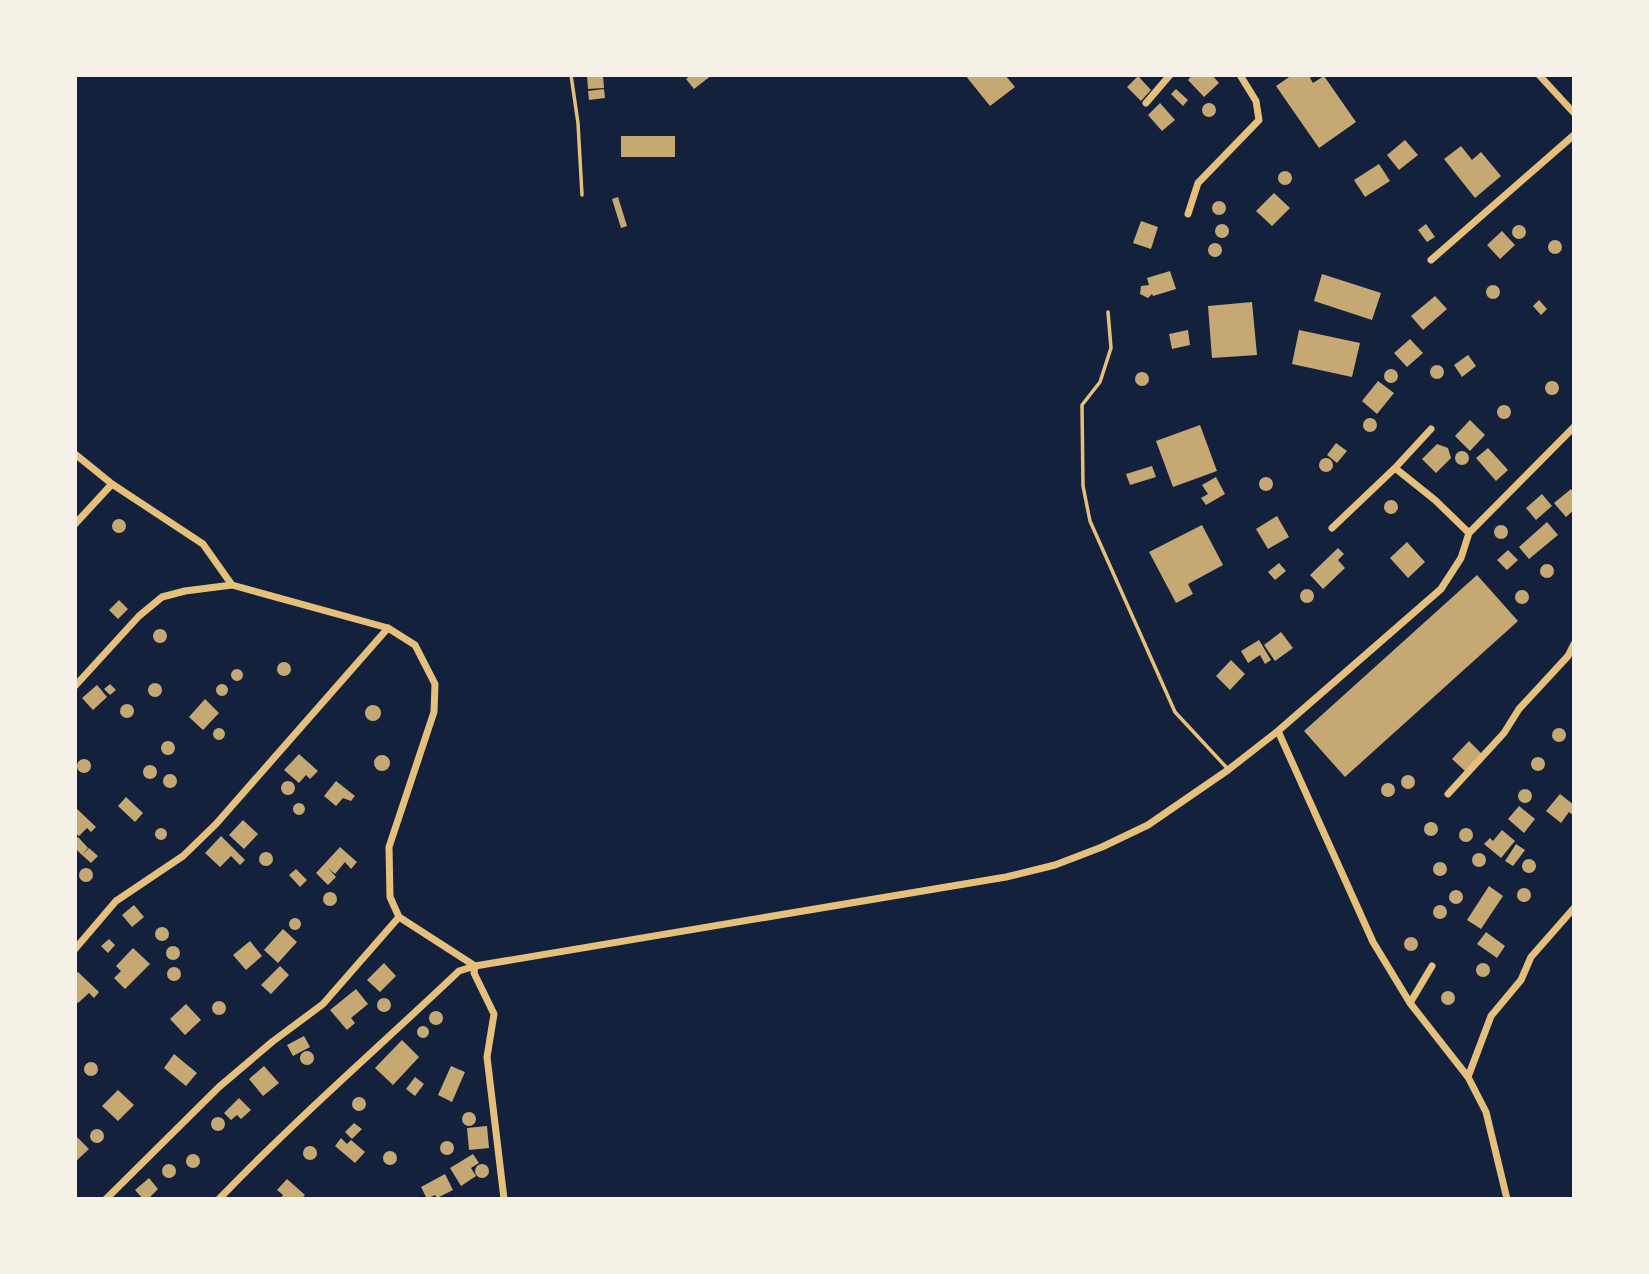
<svg xmlns="http://www.w3.org/2000/svg" width="1649" height="1274" font-family="Manrope,sans-serif">
<rect width="100%" height="100%" fill="#14213d"/>
<path fill="#c6a872" d="M587,75H603L604,88L588,89Z
M691,75H712L694,89L686,79Z
M965,75H1005L1015,87L990,106Z
M1192,75H1212L1219,83L1204,97L1188,80Z
M1292,75H1313L1310,78L1313,83L1324,76L1356,122L1319,148L1276,86Z
M1138,76L1151,90L1141,101L1127,87Z
M604,89L605,98L589,100L588,91Z
M1176,89L1188,100L1183,106L1171,94Z
M1160,103L1175,120L1162,131L1148,115Z
M1202 110a7 7 0 1 1 14 0a7 7 0 1 1-14 0Z
M621,136H675V157H621Z
M1405,140L1418,155L1399,170L1387,155Z
M1461,146L1472,160L1481,152L1501,176L1475,198L1444,159Z
M1379,164L1390,181L1365,197L1354,180Z
M1278 178a7 7 0 1 1 14 0a7 7 0 1 1-14 0Z
M1274,193L1290,208L1272,226L1256,211Z
M618,197L627,226L621,228L612,199Z
M1212 208a7 7 0 1 1 14 0a7 7 0 1 1-14 0Z
M1141,221L1158,227L1151,249L1133,243Z
M1426,224L1435,237L1427,242L1418,230Z
M1215 231a7 7 0 1 1 14 0a7 7 0 1 1-14 0Z
M1512 232a7 7 0 1 1 14 0a7 7 0 1 1-14 0Z
M1502,231L1515,245L1500,259L1487,245Z
M1548 247a7 7 0 1 1 14 0a7 7 0 1 1-14 0Z
M1208 250a7 7 0 1 1 14 0a7 7 0 1 1-14 0Z
M1170,271L1176,289L1153,296L1152,294L1148,298L1140,294L1141,286L1149,285L1147,278Z
M1322,274L1381,293L1372,320L1314,301Z
M1486 292a7 7 0 1 1 14 0a7 7 0 1 1-14 0Z
M1435,296L1447,309L1423,330L1411,316Z
M1539,300L1547,309L1541,315L1533,306Z
M1252,302L1257,355L1212,358L1208,306Z
M1188,330L1190,345L1172,349L1169,334Z
M1299,330L1360,343L1352,377L1292,364Z
M1410,339L1423,353L1407,367L1394,353Z
M1468,355L1476,366L1462,377L1454,365Z
M1430 372a7 7 0 1 1 14 0a7 7 0 1 1-14 0Z
M1384 376a7 7 0 1 1 14 0a7 7 0 1 1-14 0Z
M1135 379a7 7 0 1 1 14 0a7 7 0 1 1-14 0Z
M1378,381L1394,393L1377,414L1362,401Z
M1545 388a7 7 0 1 1 14 0a7 7 0 1 1-14 0Z
M1497 412a7 7 0 1 1 14 0a7 7 0 1 1-14 0Z
M1363 425a7 7 0 1 1 14 0a7 7 0 1 1-14 0Z
M1470,420L1485,435L1470,451L1455,436Z
M1200,425L1217,471L1173,487L1156,441Z
M1336,443L1347,451L1337,463L1327,455Z
M1437,444L1448,448L1451,458L1436,473L1422,459Z
M1488,448L1508,470L1496,481L1476,458Z
M1455 458a7 7 0 1 1 14 0a7 7 0 1 1-14 0Z
M1319 465a7 7 0 1 1 14 0a7 7 0 1 1-14 0Z
M1152,466L1156,477L1130,485L1126,474Z
M1216,477L1225,494L1206,505L1201,498L1208,494L1202,485Z
M1259 484a7 7 0 1 1 14 0a7 7 0 1 1-14 0Z
M1571,489L1574,493V510L1566,517L1554,503Z
M1542,494L1552,506L1536,520L1526,508Z
M1384 507a7 7 0 1 1 14 0a7 7 0 1 1-14 0Z
M1277,516L1289,537L1268,549L1256,529Z
M112 526a7 7 0 1 1 14 0a7 7 0 1 1-14 0Z
M1547,522L1558,535L1529,559L1519,547Z
M1202,525L1223,565L1188,584L1193,594L1176,603L1149,552Z
M1494 532a7 7 0 1 1 14 0a7 7 0 1 1-14 0Z
M1407,542L1425,562L1408,578L1390,558Z
M1338,548L1344,554L1338,560L1345,568L1323,589L1310,575Z
M1508,550L1518,560L1507,570L1497,560Z
M1279,563L1286,571L1275,580L1268,572Z
M1540 571a7 7 0 1 1 14 0a7 7 0 1 1-14 0Z
M1477,575L1518,621L1345,777L1304,731Z
M1300 596a7 7 0 1 1 14 0a7 7 0 1 1-14 0Z
M1515 597a7 7 0 1 1 14 0a7 7 0 1 1-14 0Z
M119,600L128,609L118,619L109,610Z
M153 636a7 7 0 1 1 14 0a7 7 0 1 1-14 0Z
M1281,632L1293,648L1275,661L1264,645Z
M1259,640L1271,660L1265,664L1260,655L1248,663L1241,651Z
M1231,660L1245,674L1230,690L1216,676Z
M277 669a7 7 0 1 1 14 0a7 7 0 1 1-14 0Z
M231 675a6 6 0 1 1 12 0a6 6 0 1 1-12 0Z
M148 690a7 7 0 1 1 14 0a7 7 0 1 1-14 0Z
M216 690a6 6 0 1 1 12 0a6 6 0 1 1-12 0Z
M110,684L116,690L110,695L104,689Z
M97,685L107,697L93,710L82,698Z
M205,699L219,713L203,730L189,717Z
M120 711a7 7 0 1 1 14 0a7 7 0 1 1-14 0Z
M365 713a8 8 0 1 1 16 0a8 8 0 1 1-16 0Z
M213 734a6 6 0 1 1 12 0a6 6 0 1 1-12 0Z
M1552 735a7 7 0 1 1 14 0a7 7 0 1 1-14 0Z
M1469,741L1482,754L1465,771L1452,759Z
M161 748a7 7 0 1 1 14 0a7 7 0 1 1-14 0Z
M299,754L318,771L310,779L306,775L299,783L284,770Z
M374 763a8 8 0 1 1 16 0a8 8 0 1 1-16 0Z
M1531 764a7 7 0 1 1 14 0a7 7 0 1 1-14 0Z
M77 766a7 7 0 1 1 14 0a7 7 0 1 1-14 0Z
M143 772a7 7 0 1 1 14 0a7 7 0 1 1-14 0Z
M163 781a7 7 0 1 1 14 0a7 7 0 1 1-14 0Z
M1401 782a7 7 0 1 1 14 0a7 7 0 1 1-14 0Z
M281 788a7 7 0 1 1 14 0a7 7 0 1 1-14 0Z
M336,781L355,796L351,801L343,798L336,806L324,796Z
M1381 790a7 7 0 1 1 14 0a7 7 0 1 1-14 0Z
M1518 796a7 7 0 1 1 14 0a7 7 0 1 1-14 0Z
M1560,794L1574,805V816L1569,812L1561,823L1546,811Z
M126,797L143,813L135,822L118,806Z
M293 809a6 6 0 1 1 12 0a6 6 0 1 1-12 0Z
M1519,806L1535,819L1524,833L1508,819Z
M75,807L96,827L91,832L87,828L79,836L75,833Z
M243,820L258,834L244,849L229,835Z
M1424 829a7 7 0 1 1 14 0a7 7 0 1 1-14 0Z
M155 834a6 6 0 1 1 12 0a6 6 0 1 1-12 0Z
M1459 835a7 7 0 1 1 14 0a7 7 0 1 1-14 0Z
M1502,830L1515,841L1501,858L1484,844L1490,838L1493,841Z
M221,836L245,860L240,865L231,856L220,867L205,853Z
M78,837L88,848L82,855L75,848V840Z
M1516,844L1525,850L1513,866L1505,861Z
M340,847L357,862L351,869L345,862L335,874L328,868L336,877L328,885L316,873Z
M89,848L98,856L91,863L82,855Z
M259 859a7 7 0 1 1 14 0a7 7 0 1 1-14 0Z
M1472 860a7 7 0 1 1 14 0a7 7 0 1 1-14 0Z
M1522 866a7 7 0 1 1 14 0a7 7 0 1 1-14 0Z
M1433 869a7 7 0 1 1 14 0a7 7 0 1 1-14 0Z
M79 875a7 7 0 1 1 14 0a7 7 0 1 1-14 0Z
M296,869L307,880L300,887L289,875Z
M1489,886L1503,896L1481,929L1467,920Z
M1517 895a7 7 0 1 1 14 0a7 7 0 1 1-14 0Z
M1449 897a7 7 0 1 1 14 0a7 7 0 1 1-14 0Z
M323 899a7 7 0 1 1 14 0a7 7 0 1 1-14 0Z
M134,905L144,917L132,927L122,915Z
M1433 912a7 7 0 1 1 14 0a7 7 0 1 1-14 0Z
M289 924a6 6 0 1 1 12 0a6 6 0 1 1-12 0Z
M155 934a7 7 0 1 1 14 0a7 7 0 1 1-14 0Z
M283,929L297,942L278,963L264,950Z
M1486,932L1505,946L1497,958L1477,944Z
M1404 944a7 7 0 1 1 14 0a7 7 0 1 1-14 0Z
M109,939L115,945L108,953L101,946Z
M250,941L262,956L246,970L233,955Z
M166 953a7 7 0 1 1 14 0a7 7 0 1 1-14 0Z
M133,948L150,964L125,989L114,978L121,971L116,966Z
M384,963L396,976L380,992L367,980Z
M1476 970a7 7 0 1 1 14 0a7 7 0 1 1-14 0Z
M280,966L289,975L271,994L261,985Z
M167 974a7 7 0 1 1 14 0a7 7 0 1 1-14 0Z
M78,972L99,992L94,998L89,993L78,1003L75,1000V975Z
M356,989L368,1004L351,1018L355,1023L347,1030L330,1010Z
M1441 998a7 7 0 1 1 14 0a7 7 0 1 1-14 0Z
M377 1005a7 7 0 1 1 14 0a7 7 0 1 1-14 0Z
M212 1008a7 7 0 1 1 14 0a7 7 0 1 1-14 0Z
M186,1004L201,1020L185,1035L170,1019Z
M429 1018a7 7 0 1 1 14 0a7 7 0 1 1-14 0Z
M417 1032a6 6 0 1 1 12 0a6 6 0 1 1-12 0Z
M304,1036L310,1047L293,1056L287,1045Z
M402,1040L419,1057L393,1085L375,1068Z
M300 1058a7 7 0 1 1 14 0a7 7 0 1 1-14 0Z
M174,1054L197,1073L186,1086L164,1068Z
M84 1069a7 7 0 1 1 14 0a7 7 0 1 1-14 0Z
M264,1066L279,1083L263,1096L249,1079Z
M451,1066L465,1072L452,1102L438,1095Z
M415,1077L424,1084L415,1096L406,1089Z
M118,1090L134,1105L118,1121L102,1106Z
M352 1104a7 7 0 1 1 14 0a7 7 0 1 1-14 0Z
M239,1098L251,1110L241,1119L237,1115L231,1120L224,1113Z
M462 1119a7 7 0 1 1 14 0a7 7 0 1 1-14 0Z
M211 1124a7 7 0 1 1 14 0a7 7 0 1 1-14 0Z
M354,1123L362,1129L352,1139L345,1132Z
M487,1126L489,1148L469,1150L467,1128Z
M90 1136a7 7 0 1 1 14 0a7 7 0 1 1-14 0Z
M75,1135L89,1149L75,1162Z
M341,1138L347,1144L351,1140L365,1152L355,1163L335,1146Z
M440 1148a7 7 0 1 1 14 0a7 7 0 1 1-14 0Z
M303 1153a7 7 0 1 1 14 0a7 7 0 1 1-14 0Z
M383 1158a7 7 0 1 1 14 0a7 7 0 1 1-14 0Z
M473,1154L479,1163L471,1168L476,1176L461,1186L450,1168Z
M186 1161a7 7 0 1 1 14 0a7 7 0 1 1-14 0Z
M475 1171a7 7 0 1 1 14 0a7 7 0 1 1-14 0Z
M162 1171a7 7 0 1 1 14 0a7 7 0 1 1-14 0Z
M445,1174L453,1190L437,1198L435,1195L427,1199L421,1187Z
M149,1178L158,1189L148,1199H143L135,1190Z
M287,1179L305,1195L301,1199H280L283,1195L277,1190Z"/>
<g fill="none" stroke-linecap="round" stroke-linejoin="round">
<path stroke="#e5c07b" stroke-width="3.5" d="M571,75L578,123L582,195
M1108,312L1111,348L1100,382L1082,405L1083,486L1090,521L1175,712L1227,768"/>
<path stroke="#e5c07b" stroke-width="7" d="M1539,75L1574,113
M1146,103L1170,75
M1188,214L1198,183L1259,120L1256,101L1240,75
M1431,260L1574,135
M75,454L112,484L203,544L232,585
M1395,468L1435,500L1469,533
M75,524L112,484
M1332,528L1395,468L1431,429
M75,686L139,616L162,597L185,591L232,585L388,628L415,645L435,684L434,712L389,847L390,897L399,917L475,966L474,973L494,1014L487,1057L504,1199
M1278,731L1373,942L1410,1003L1468,1077L1486,1112L1507,1199
M1448,794L1504,733L1519,709L1568,656L1574,644
M75,949L116,901L183,856L216,824L388,628
M1410,1003L1432,966
M1468,1077L1491,1016L1521,980L1531,957L1574,908
M106,1199L219,1087L272,1042L323,1004L399,917
M219,1199C296,1119 379,1047 459,971L475,966L1006,877L1055,865L1102,847L1148,825L1228,770L1278,731L1441,589L1461,558L1469,533L1574,427"/>
</g>
<rect width="1649" height="1274" fill="none" stroke="#f6f1e7" stroke-width="154"/>
</svg>
